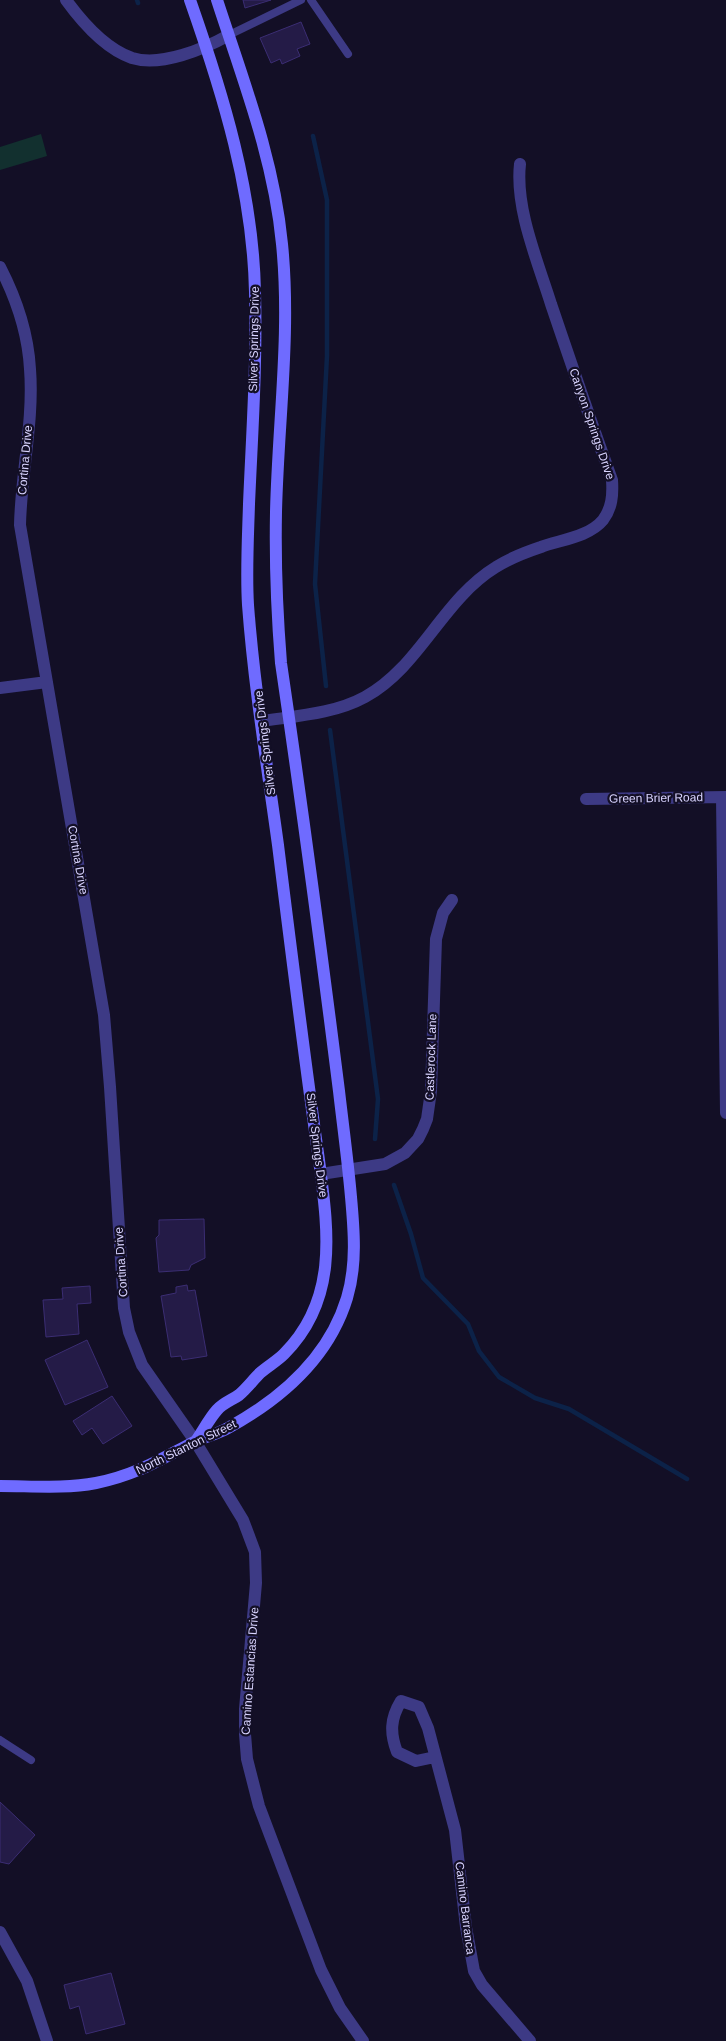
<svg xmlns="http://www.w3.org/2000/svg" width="726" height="2041" font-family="Arial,sans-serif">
<rect width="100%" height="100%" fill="#130f26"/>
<path fill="#12302f" d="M41,134L47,156L0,170V147Z"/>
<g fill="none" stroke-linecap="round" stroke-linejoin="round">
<path stroke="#0c2248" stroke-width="4.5" d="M137,0L138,3
M313,136L327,200V356L315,584L326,686
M330,730L378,1099L375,1139
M394,1185L411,1234L423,1278L468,1324L479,1351L499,1377L535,1398L569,1409L687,1479"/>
</g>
<path fill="#241b47" stroke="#3b2d73" d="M243,0H271L245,8Z
M301,22L310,44L297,49L300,56L282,64L280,59L271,63L260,38Z
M204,1219L205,1258L191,1265L189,1270L159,1272L156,1238L159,1235V1220Z
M187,1285L188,1291L195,1290L207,1356L182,1360L181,1356L171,1357L161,1296L176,1293V1287Z
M90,1286L91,1303L77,1304L79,1334L46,1337L43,1300L63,1299L62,1288Z
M87,1340L108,1387L65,1405L45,1360Z
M112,1396L132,1426L103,1444L92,1428L82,1435L73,1421Z
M0,1802L35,1835L9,1864L0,1862Z
M111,1973L125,2024L86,2034L79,2006L70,2009L64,1985Z"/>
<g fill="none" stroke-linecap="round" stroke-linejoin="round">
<path stroke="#3d3a85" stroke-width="8" d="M311,0L348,54
M229,35L301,0
M0,1740L31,1760"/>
<path stroke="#3d3a85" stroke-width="12" d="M66,0C82,22 106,49 132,58C161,67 204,49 229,35
M0,267C16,298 28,333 30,369C34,421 21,473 20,525L104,1015L110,1087L124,1308L129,1332L142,1365L195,1441L243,1520L255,1552L256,1583L245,1709V1734L247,1759L259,1806L321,1970L340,2008L363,2041
M0,688L47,682
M262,721C295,716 334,714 365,697C420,667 442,600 496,567C510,558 526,552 541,547C560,540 589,537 603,520C612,508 613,495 612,480C591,422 571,363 551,304C538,262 515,209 520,164
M722,798L726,1113
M586,799L726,797
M321,1174L385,1164L405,1153L418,1139L423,1129L427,1119L431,1091L436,939L443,913L452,900
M435,1757L416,1761L397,1752C390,1733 390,1719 401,1701L419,1707L428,1728L455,1830L466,1927L474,1971L482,1985L530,2041
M0,1932L27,1981L47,2041"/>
<path stroke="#6f6bff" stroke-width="12" d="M190,0C223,94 253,191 255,292C257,363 252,434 249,504C248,538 246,572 248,605C254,685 267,765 278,845C291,950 304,1055 319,1160C328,1230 339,1299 284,1354C277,1361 268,1366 260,1373C253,1380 247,1388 239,1395C232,1400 223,1403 217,1410C209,1419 203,1431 196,1441
M0,1486C32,1486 65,1489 96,1483C136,1475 159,1460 194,1442C205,1437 217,1434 228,1428C281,1399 329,1357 347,1298C357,1265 354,1230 351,1197C348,1162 343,1126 339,1091C321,948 302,806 281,663C277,613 275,563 276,512C278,423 291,333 282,244C274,159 243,80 217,0"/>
</g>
<g text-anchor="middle" stroke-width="4.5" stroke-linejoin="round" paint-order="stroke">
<g font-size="12" fill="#d9d4ff" stroke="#130f26">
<text transform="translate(254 339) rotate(-89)" y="4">Silver Springs Drive</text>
<text transform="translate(592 424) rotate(71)" y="4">Canyon Springs Drive</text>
<text transform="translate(25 460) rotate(-85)" y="4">Cortina Drive</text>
<text transform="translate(265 743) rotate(-97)" y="4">Silver Springs Drive</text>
<text transform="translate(656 798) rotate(-1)" y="4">Green Brier Road</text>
<text transform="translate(78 860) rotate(80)" y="4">Cortina Drive</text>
<text transform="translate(431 1057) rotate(-88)" y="4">Castlerock Lane</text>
<text transform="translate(317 1145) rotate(83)" y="4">Silver Springs Drive</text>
<text transform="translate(121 1262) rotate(-94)" y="4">Cortina Drive</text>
<text transform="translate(186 1447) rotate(-26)" y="4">North Stanton Street</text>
<text transform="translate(250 1671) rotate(-86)" y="4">Camino Estancias Drive</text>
<text transform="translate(465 1908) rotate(83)" y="4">Camino Barranca</text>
</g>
</g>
</svg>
